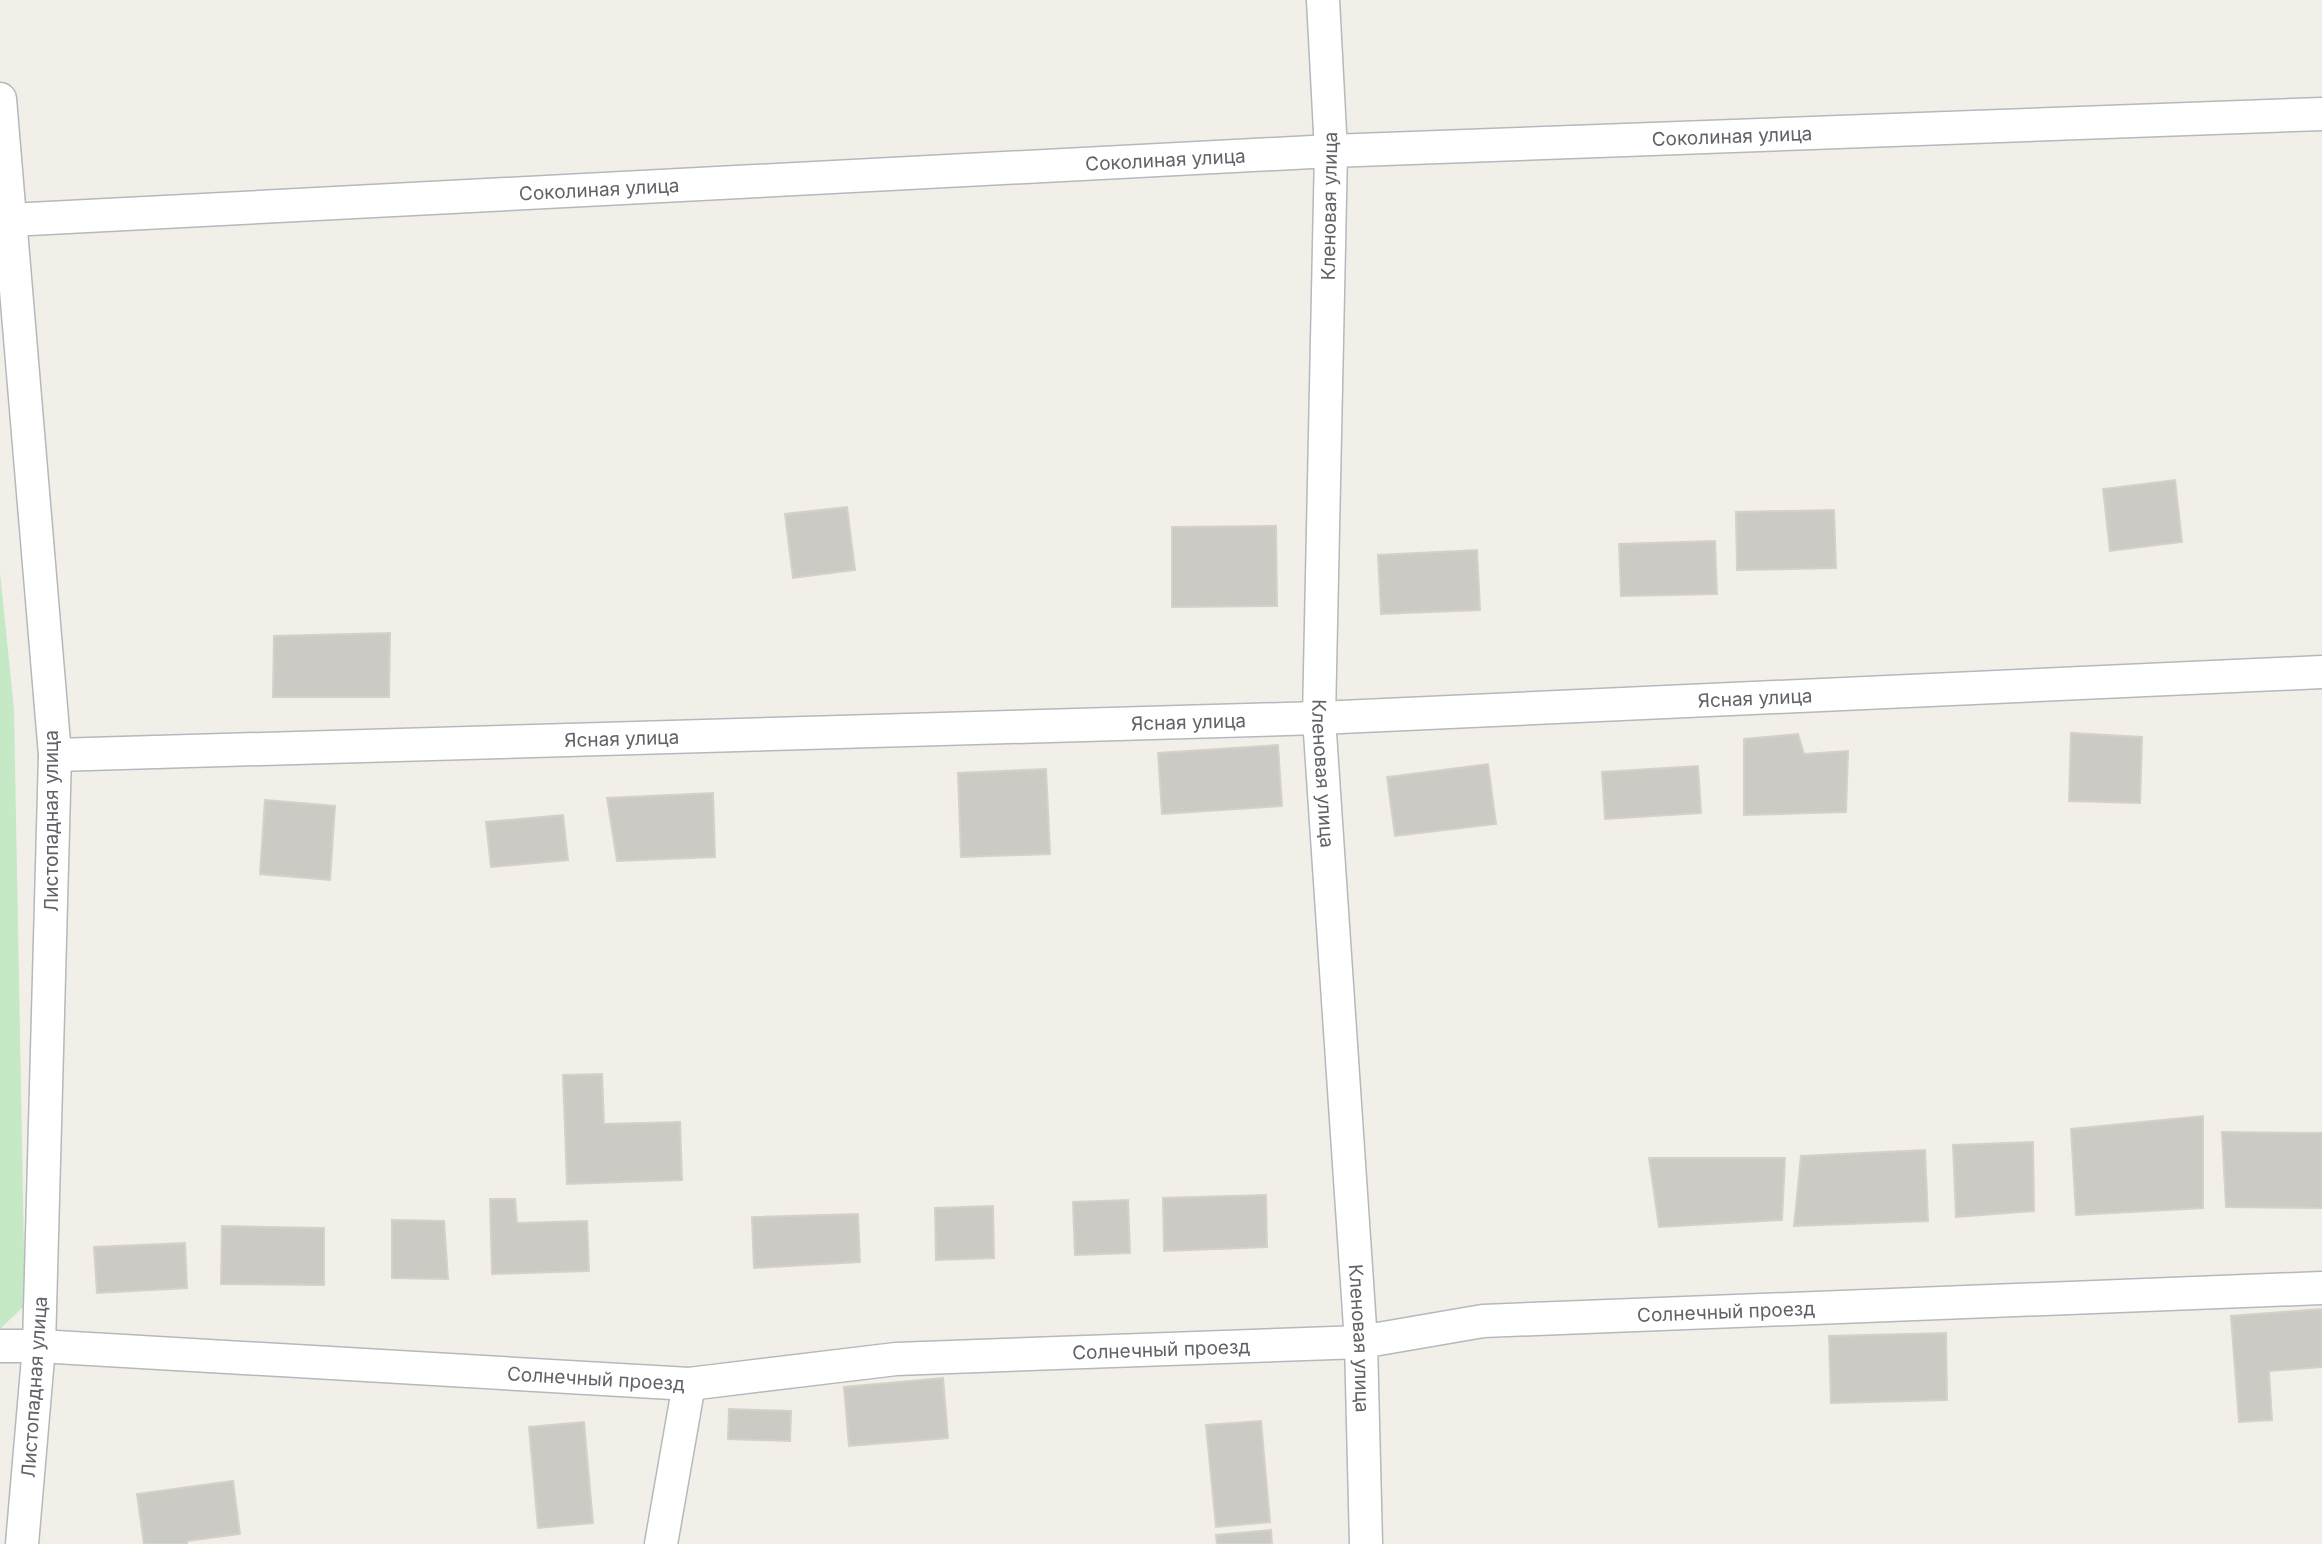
<svg xmlns="http://www.w3.org/2000/svg" width="2322" height="1544" font-family="Inter,sans-serif">
<rect width="100%" height="100%" fill="#f1efe8"/>
<path fill="#c5e8c5" d="M0,572L14,710L25,1305L0,1329Z"/>
<path fill="#cccac5" stroke="#d6d1c6" stroke-width="2" d="M2175,480L2182,542L2110,551L2103,489Z
M847,507L855,570L793,578L785,514Z
M1834,510L1836,568L1737,570L1736,512Z
M1276,526L1277,606L1172,607V527Z
M1715,541L1717,594L1621,596L1619,544Z
M1477,550L1480,610L1381,614L1378,555Z
M390,633L389,697H273L274,636Z
M2071,733L2142,737L2140,803L2069,801Z
M1798,734L1804,754L1848,751L1846,812L1744,815V739Z
M1278,745L1282,806L1162,814L1158,753Z
M1488,764L1496,824L1395,836L1387,777Z
M1698,766L1701,813L1605,819L1602,772Z
M1046,769L1050,854L961,857L958,773Z
M713,793L715,857L617,861L607,798Z
M265,800L335,806L330,880L260,874Z
M563,815L568,860L491,867L486,822Z
M602,1074L604,1124L680,1122L682,1180L567,1184L563,1075Z
M2203,1116V1208L2076,1215L2071,1129Z
M2222,1132L2322,1133V1208L2226,1207Z
M2033,1142L2034,1211L1956,1217L1953,1145Z
M1925,1150L1928,1221L1794,1226L1801,1156Z
M1649,1158H1785L1782,1220L1659,1227Z
M1266,1195L1267,1247L1164,1251L1163,1198Z
M490,1199H515L517,1223L587,1221L589,1271L492,1274Z
M1128,1200L1130,1253L1075,1255L1073,1202Z
M993,1206L994,1258L936,1260L935,1208Z
M858,1214L860,1262L754,1268L752,1217Z
M392,1220L444,1221L448,1279L392,1278Z
M222,1226L324,1228V1285L221,1284Z
M185,1243L187,1288L97,1293L94,1247Z
M2322,1309V1367L2269,1371L2272,1420L2239,1422L2231,1316Z
M1946,1333L1947,1400L1831,1403L1829,1336Z
M943,1378L948,1438L849,1446L844,1387Z
M729,1409L791,1411L790,1441L728,1439Z
M1261,1421L1270,1522L1216,1527L1206,1425Z
M584,1422L593,1523L538,1528L529,1427Z
M233,1481L240,1534L187,1541V1544H144L137,1494Z
M1271,1530L1272,1544H1217L1216,1535Z"/>
<g fill="none" stroke-linecap="round" stroke-linejoin="round">
<g stroke="#b5b8bc" stroke-width="35">
<g id="minor">
<path id="s1" d="M1323,0L1331,151L1319,718L1361,1342L1366,1544"/>
<path d="M0,99L55,755L39,1346L22,1544"/>
<path id="s2" d="M10,220L1331,151L2322,114"/>
<path id="s3" d="M55,755L1319,718L2322,672"/>
<path id="s4" d="M0,1346H39L689,1384L896,1359L1361,1342L1483,1321L2322,1288"/>
<path d="M661,1544L689,1384"/>
</g>
</g>
<use href="#minor" stroke="#fff" stroke-width="32"/>
</g>
<g text-anchor="middle" stroke-width="6" stroke-linejoin="round" paint-order="stroke">
<g font-size="19" fill="#5f6368" stroke="#fff">
<text dy="7" stroke="none"><textPath href="#s2" startOffset="1724">Соколиная улица</textPath></text>
<text dy="7" stroke="none"><textPath href="#s2" startOffset="1157">Соколиная улица</textPath></text>
<text dy="7" stroke="none"><textPath href="#s2" startOffset="590">Соколиная улица</textPath></text>
<text transform="translate(1329 206) rotate(-89)" y="7">Кленовая улица</text>
<text dy="7" stroke="none"><textPath href="#s3" startOffset="1701">Ясная улица</textPath></text>
<text dy="7" stroke="none"><textPath href="#s3" startOffset="1134">Ясная улица</textPath></text>
<text dy="7" stroke="none"><textPath href="#s3" startOffset="567">Ясная улица</textPath></text>
<text dy="7" stroke="none"><textPath href="#s1" startOffset="774">Кленовая улица</textPath></text>
<text transform="translate(51 821) rotate(-90)" y="7">Листопадная улица</text>
<text dy="7" stroke="none"><textPath href="#s4" startOffset="1731">Солнечный проезд</textPath></text>
<text dy="7" stroke="none"><textPath href="#s1" startOffset="1340">Кленовая улица</textPath></text>
<text dy="7" stroke="none"><textPath href="#s4" startOffset="1164">Солнечный проезд</textPath></text>
<text dy="7" stroke="none"><textPath href="#s4" startOffset="597">Солнечный проезд</textPath></text>
<text transform="translate(34 1387) rotate(-86)" y="7">Листопадная улица</text>
</g>
</g>
</svg>
